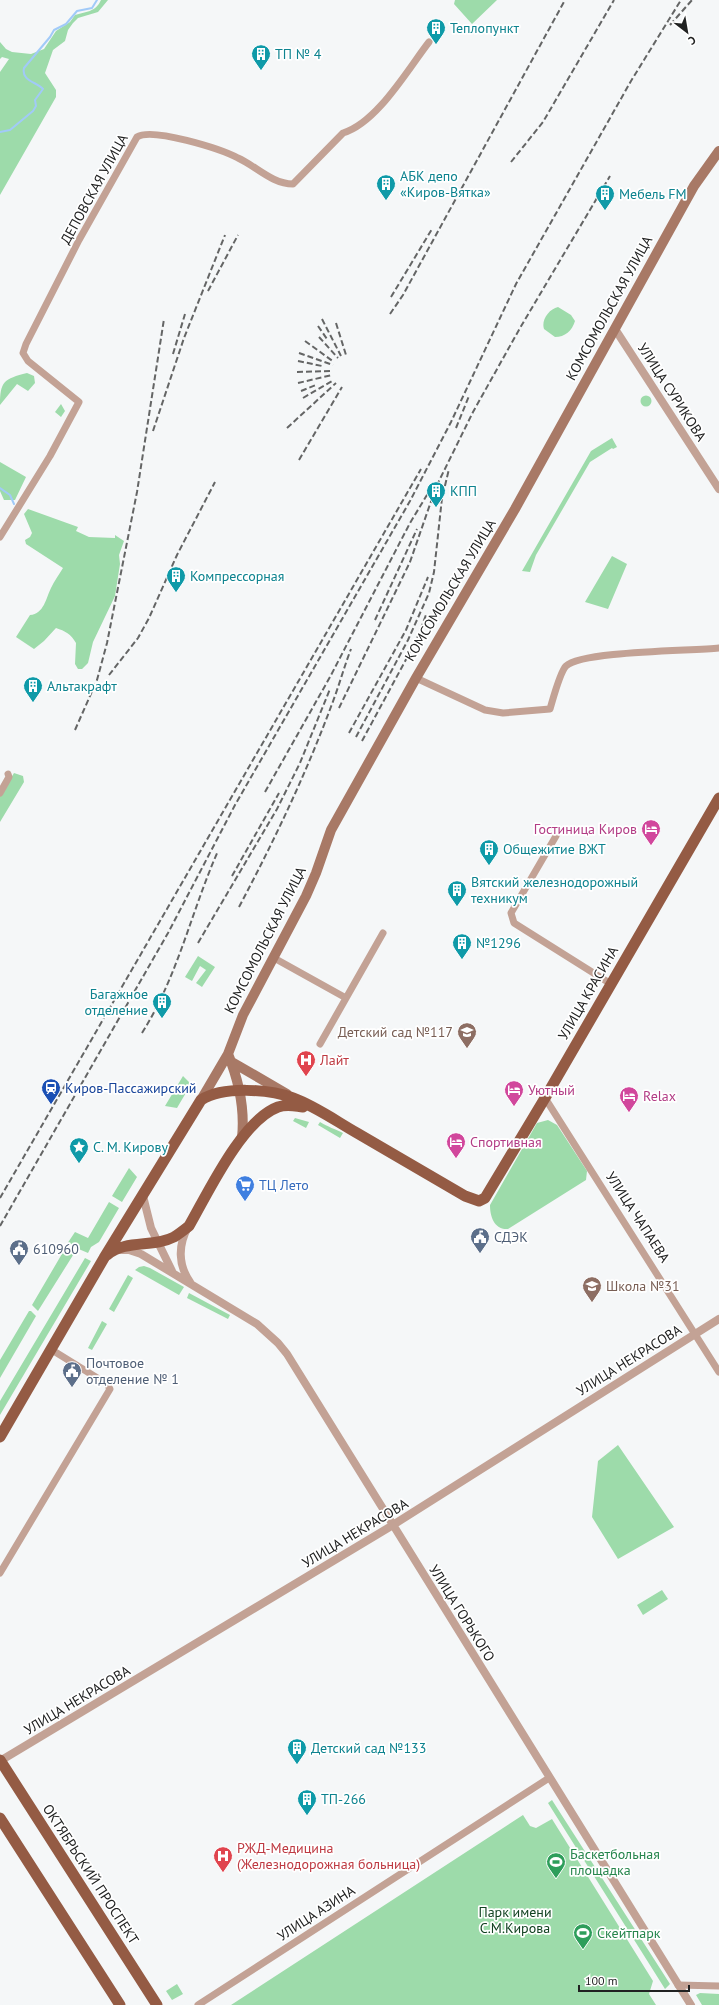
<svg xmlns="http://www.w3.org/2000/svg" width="719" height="2005" font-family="'PT Sans',sans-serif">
<rect width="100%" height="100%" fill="#f5f7f8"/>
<path fill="#9ddbaa" d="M101,0H108L98,12L78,18L73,23L68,30L65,41L53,50L45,73L56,90V97L0,195V72L9,59L2,57L0,59V42L6,49L12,52L31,54L44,49L56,31L70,22L75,15C85,12 96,12 101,0Z
M455,0H497L472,24L454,4Z
M558,307L571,315L575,321C572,331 565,337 555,337L544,329C541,320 549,309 558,307Z
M27,373L34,376L35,383L28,391L17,384L0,405C0,381 4,379 27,373Z
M640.5 401a5.5 5.5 0 1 1 11 0a5.5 5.5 0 1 1-11 0Z
M61,404L65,411L61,417L55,412Z
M612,438L617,447L613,449L612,448L590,462L536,555L530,572L522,571L591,451Z
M0,462L26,477L15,500H4L0,491Z
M28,509L78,527L76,531L89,537L115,538V535L124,541L119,555L120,564L115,596L93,642L88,663L82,669H78L75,664L76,643C71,634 65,631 56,628L44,641L34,649L16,637L30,615C44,614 46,598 51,588C54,581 59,575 63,568L26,544L25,540L30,537L32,533L24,514Z
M612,556L627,564L608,609L585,602Z
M14,773L23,776L24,782L0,822V796Z
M198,956L215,967L202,987L196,983L206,970L200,966L192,981L185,977Z
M183,1076L193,1086L190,1092L187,1091L177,1108L165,1106Z
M295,1118L309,1122L306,1128L293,1121Z
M548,1120L557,1125L587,1171L586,1180L508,1229C494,1230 490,1216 490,1205L537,1123Z
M320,1122C328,1127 335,1129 343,1133L340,1138L318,1125Z
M129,1168L137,1177L122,1202L112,1196Z
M109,1202L119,1208L99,1242L91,1247L88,1253L67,1244L75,1232L88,1238Z
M66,1247L75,1252L38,1311L32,1305Z
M85,1258L91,1261L0,1415V1401Z
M144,1266L150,1268L184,1287L179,1295L135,1270L139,1267Z
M128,1275L133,1278L114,1312L109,1309Z
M189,1293L230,1315L228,1319L187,1298Z
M29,1311H31L36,1316L0,1378V1360Z
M102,1321L107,1324L92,1350L88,1348Z
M618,1445L674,1527L618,1559L592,1517L598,1461Z
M662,1590L668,1599L643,1615L637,1605Z
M552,1800L670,1984L665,1989L548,1803Z
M523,1815L530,1826L536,1828L552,1819L653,1981L649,1994L656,2005H231Z
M177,1984L183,1994L172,2000L166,1991Z
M700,1993L719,1994V2005H702L696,1995Z"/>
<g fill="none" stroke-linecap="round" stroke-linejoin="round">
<path stroke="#a1caf8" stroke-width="2" d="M0,132L10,130L33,111L36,106L35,100L43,89C37,82 21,81 24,68L50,37L54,30L66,24L77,11L92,8L97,0
M0,488L10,495L14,504"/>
<path stroke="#c3a295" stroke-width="7" d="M0,537L50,456L79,402L28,361L23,353L26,344L79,240L137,137C152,127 221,149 238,158C256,166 272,184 293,184L343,133C377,123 408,69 429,42
M416,678L485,710L503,713L550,709C553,699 560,672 566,666C582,651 691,651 719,648
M0,793L9,777L8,774
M556,836L511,913L514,923L611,984
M274,958L346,998
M320,1044L383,933
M545,1098L719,1372
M0,1573L110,1389L107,1384L52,1350
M678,1985L719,1986
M198,2005L549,1778"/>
<path stroke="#c3a295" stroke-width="8" d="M615,329L719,489
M143,1196L151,1228L172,1271
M188,1227C178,1245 178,1265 190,1282
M120,1250H129L141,1254L257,1324L278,1343L287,1354L691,2005
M0,1761L393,1525L719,1319"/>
<path stroke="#a87966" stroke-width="10" d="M228,1054C239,1081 245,1109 242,1138
M230,1061L287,1094
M201,1100L228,1054L243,1015L306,896L316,873L331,830L416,678L515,509L694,186L719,151"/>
<path stroke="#945b44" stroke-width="11" d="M107,1255C126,1239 153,1248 174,1237C179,1234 184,1230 189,1226C208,1193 242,1120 278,1107C287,1104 294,1106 303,1107
M0,1437L104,1258L201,1100C223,1086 269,1089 293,1098C315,1106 336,1121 357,1133C393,1154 429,1175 465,1196L479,1201L485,1198L545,1098L719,798
M0,1760L157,2005
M0,1818L120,2005"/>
<path stroke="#646565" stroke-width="2" stroke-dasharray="6 3" stroke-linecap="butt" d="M670,25L692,0
M511,162L543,122L614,0
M208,291L238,235
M391,297L432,229
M390,314L403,295L565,0
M322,319L341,356
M336,323L346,355
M318,326L327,339
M319,337L338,358
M305,341L334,362
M299,353L333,365
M173,354L185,314
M298,361L322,366
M297,372L332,371
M298,383L332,375
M301,391L316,385
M303,398L334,380
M287,428L336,383
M456,428L469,396
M153,431L184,338L225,235
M299,460L342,387
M375,620L417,529
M109,675L138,638L149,618L177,555L215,482
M339,708L410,562L436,487L473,412L520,328L610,176
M75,730L97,680L107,643L137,492L164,319
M349,733L406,630L428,577
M356,737L408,640L429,593L434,572L442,498L449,469
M362,741L416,641L426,615
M265,792L330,677L410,523L433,485
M232,876L279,793
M239,907C274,841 306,774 332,704C339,686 344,667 351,649
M198,943L277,809L300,763L330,689
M142,1033C178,976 191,912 218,851
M0,1198L421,469
M0,1226L168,933L235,805L410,501L451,422L516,284L631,81L681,0"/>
</g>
<defs>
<g id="building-pin" transform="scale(1)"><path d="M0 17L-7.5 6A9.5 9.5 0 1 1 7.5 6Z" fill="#0f9aa8" stroke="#fff"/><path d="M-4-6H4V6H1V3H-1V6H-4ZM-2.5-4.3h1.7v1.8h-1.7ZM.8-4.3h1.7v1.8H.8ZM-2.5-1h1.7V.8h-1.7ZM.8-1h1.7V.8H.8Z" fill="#fff"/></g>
<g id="hotel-pin" transform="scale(1)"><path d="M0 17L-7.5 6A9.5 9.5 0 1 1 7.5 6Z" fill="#d1479c" stroke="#fff"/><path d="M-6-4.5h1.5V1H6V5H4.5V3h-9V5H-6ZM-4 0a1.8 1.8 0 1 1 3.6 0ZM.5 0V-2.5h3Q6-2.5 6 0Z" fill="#fff"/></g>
<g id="school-pin" transform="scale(1)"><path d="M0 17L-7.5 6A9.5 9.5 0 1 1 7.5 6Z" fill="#8d6e63" stroke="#fff"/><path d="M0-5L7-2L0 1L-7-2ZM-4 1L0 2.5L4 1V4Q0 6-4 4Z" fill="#fff"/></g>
<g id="hospital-pin" transform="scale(1)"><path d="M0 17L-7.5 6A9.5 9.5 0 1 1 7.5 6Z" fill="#e0444e" stroke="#fff"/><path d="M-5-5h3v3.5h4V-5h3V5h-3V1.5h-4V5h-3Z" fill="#fff"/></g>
<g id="station-pin" transform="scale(1)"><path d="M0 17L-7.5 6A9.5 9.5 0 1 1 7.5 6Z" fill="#1a4fb4" stroke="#fff"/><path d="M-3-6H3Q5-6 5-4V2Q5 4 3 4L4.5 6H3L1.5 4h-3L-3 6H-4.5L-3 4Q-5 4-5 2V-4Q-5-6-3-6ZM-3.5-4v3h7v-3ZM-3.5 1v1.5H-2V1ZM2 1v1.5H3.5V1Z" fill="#fff"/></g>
<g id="sight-pin" transform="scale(1)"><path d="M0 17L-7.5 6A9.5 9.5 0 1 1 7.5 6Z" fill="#0f9aa8" stroke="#fff"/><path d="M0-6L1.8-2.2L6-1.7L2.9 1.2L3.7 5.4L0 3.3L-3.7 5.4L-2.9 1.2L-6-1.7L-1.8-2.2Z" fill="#fff"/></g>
<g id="supermarket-pin" transform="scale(1)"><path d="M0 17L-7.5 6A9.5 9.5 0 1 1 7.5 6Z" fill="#3f7fe0" stroke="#fff"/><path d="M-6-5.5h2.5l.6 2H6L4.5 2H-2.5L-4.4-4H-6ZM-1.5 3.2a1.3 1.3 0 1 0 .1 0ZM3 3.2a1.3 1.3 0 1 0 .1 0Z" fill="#fff"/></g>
<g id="civic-pin" transform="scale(1)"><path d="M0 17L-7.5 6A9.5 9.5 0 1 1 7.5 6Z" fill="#5c6f8a" stroke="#fff"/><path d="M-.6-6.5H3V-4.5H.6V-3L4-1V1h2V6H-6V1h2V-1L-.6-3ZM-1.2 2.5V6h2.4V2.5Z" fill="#fff"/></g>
<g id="stadium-pin" transform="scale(1)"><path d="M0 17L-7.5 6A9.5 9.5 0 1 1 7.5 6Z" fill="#2e9e5b" stroke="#fff"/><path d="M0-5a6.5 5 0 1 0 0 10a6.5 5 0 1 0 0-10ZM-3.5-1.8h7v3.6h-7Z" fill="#fff"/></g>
</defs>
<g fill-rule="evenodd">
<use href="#building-pin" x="436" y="28"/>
<use href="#building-pin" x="261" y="54"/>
<use href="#building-pin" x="386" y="184"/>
<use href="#building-pin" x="605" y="194"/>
<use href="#building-pin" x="436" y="491"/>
<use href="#building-pin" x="176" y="576"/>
<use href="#building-pin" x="33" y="686"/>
<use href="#hotel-pin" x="651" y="829"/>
<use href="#building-pin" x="489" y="849"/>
<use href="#building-pin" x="457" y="890"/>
<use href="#building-pin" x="462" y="943"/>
<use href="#building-pin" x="162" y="1002"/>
<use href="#school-pin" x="467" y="1032"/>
<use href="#hospital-pin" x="306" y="1060"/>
<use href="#station-pin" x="51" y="1088"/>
<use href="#hotel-pin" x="514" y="1090"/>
<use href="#hotel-pin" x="629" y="1096"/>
<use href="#hotel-pin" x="456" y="1142"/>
<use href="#sight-pin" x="79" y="1147"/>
<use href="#supermarket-pin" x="245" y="1185"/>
<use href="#civic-pin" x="480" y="1237"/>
<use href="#civic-pin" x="19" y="1249"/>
<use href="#school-pin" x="592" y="1286"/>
<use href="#civic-pin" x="72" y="1371"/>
<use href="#building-pin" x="297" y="1748"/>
<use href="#building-pin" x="307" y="1799"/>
<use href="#hospital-pin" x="223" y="1856"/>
<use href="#stadium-pin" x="556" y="1862"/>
<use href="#stadium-pin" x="583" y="1933"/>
</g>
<g text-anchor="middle" stroke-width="3.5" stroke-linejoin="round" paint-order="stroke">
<g font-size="14" fill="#0d838f" stroke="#fff" text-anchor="start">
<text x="450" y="33">Теплопункт</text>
<text x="275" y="59">ТП № 4</text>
<text x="400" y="181">АБК депо<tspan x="400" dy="16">«Киров-Вятка»</tspan></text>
<text x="619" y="199">Мебель FM</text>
<text x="450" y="496">КПП</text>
<text x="190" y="581">Компрессорная</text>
<text x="47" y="691">Альтакрафт</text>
<text x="503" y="854">Общежитие ВЖТ</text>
<text x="471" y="887">Вятский железнодорожный<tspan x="471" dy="16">техникум</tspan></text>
<text x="476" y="948">№1296</text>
<text x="148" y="999" text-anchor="end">Багажное<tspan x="148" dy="16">отделение</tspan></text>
<text x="93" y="1152">С. М. Кирову</text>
<text x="311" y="1753">Детский сад №133</text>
<text x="321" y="1804">ТП-266</text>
</g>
<g font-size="14" fill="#212222" stroke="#fff">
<text transform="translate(94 189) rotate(-61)" y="5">ДЕПОВСКАЯ УЛИЦА</text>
<text transform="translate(609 308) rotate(-61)" y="5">КОМСОМОЛЬСКАЯ УЛИЦА</text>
<text transform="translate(672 392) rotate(57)" y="5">УЛИЦА СУРИКОВА</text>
<text transform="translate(450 590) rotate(-59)" y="5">КОМСОМОЛЬСКАЯ УЛИЦА</text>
<text transform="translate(265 940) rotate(-63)" y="5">КОМСОМОЛЬСКАЯ УЛИЦА</text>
<text transform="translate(588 993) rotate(-60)" y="5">УЛИЦА КРАСИНА</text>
<text transform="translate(638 1217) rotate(57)" y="5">УЛИЦА ЧАПАЕВА</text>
<text transform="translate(629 1360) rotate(-32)" y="5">УЛИЦА НЕКРАСОВА</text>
<text transform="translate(355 1533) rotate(-31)" y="5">УЛИЦА НЕКРАСОВА</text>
<text transform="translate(462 1613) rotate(58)" y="5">УЛИЦА ГОРЬКОГО</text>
<text transform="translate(77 1700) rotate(-31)" y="5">УЛИЦА НЕКРАСОВА</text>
<text transform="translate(91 1874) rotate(57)" y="5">ОКТЯБРЬСКИЙ ПРОСПЕКТ</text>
<text transform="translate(316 1913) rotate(-33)" y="5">УЛИЦА АЗИНА</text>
</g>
<g font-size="14" fill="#b23c85" stroke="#fff" text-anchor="start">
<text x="637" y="834" text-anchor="end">Гостиница Киров</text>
<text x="528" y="1095">Уютный</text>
<text x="643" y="1101">Relax</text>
<text x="470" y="1147">Спортивная</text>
</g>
<g font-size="14" fill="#785e54" stroke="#fff" text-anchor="end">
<text x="453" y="1037">Детский сад №117</text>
<text x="606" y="1291" text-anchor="start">Школа №31</text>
</g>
<g font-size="14" fill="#be3a42" stroke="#fff" text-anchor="start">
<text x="320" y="1065">Лайт</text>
<text x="237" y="1853">РЖД-Медицина<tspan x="237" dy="16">(Железнодорожная больница)</tspan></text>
</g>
<g font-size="14" fill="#164399" stroke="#fff" text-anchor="start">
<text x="65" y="1093">Киров-Пассажирский</text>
</g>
<g font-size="14" fill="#366cbe" stroke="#fff" text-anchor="start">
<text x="259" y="1190">ТЦ Лето</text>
</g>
<g font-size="14" fill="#4e5e75" stroke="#fff" text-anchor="start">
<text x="494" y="1242">СДЭК</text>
<text x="33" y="1254">610960</text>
<text x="86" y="1368">Почтовое<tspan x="86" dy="16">отделение № 1</tspan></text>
</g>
<g font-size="14" fill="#27864d" stroke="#fff" text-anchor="start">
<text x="570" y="1859">Баскетбольная<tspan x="570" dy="16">площадка</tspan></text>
<text x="597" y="1938">Скейтпарк</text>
</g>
<g font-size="14" fill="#114221" stroke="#fff">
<text x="515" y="1917">Парк имени<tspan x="515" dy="16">С.М.Кирова</tspan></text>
</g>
</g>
<g transform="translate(687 32) rotate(149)" stroke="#ffffff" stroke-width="3" paint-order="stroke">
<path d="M0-3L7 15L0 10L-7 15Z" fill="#212222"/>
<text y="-6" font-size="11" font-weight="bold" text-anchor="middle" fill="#212222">С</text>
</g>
<path d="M579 1985v6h110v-6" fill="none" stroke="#212222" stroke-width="2"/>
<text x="585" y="1985" font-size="12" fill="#212222" stroke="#ffffff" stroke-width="3" paint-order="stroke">100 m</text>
</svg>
